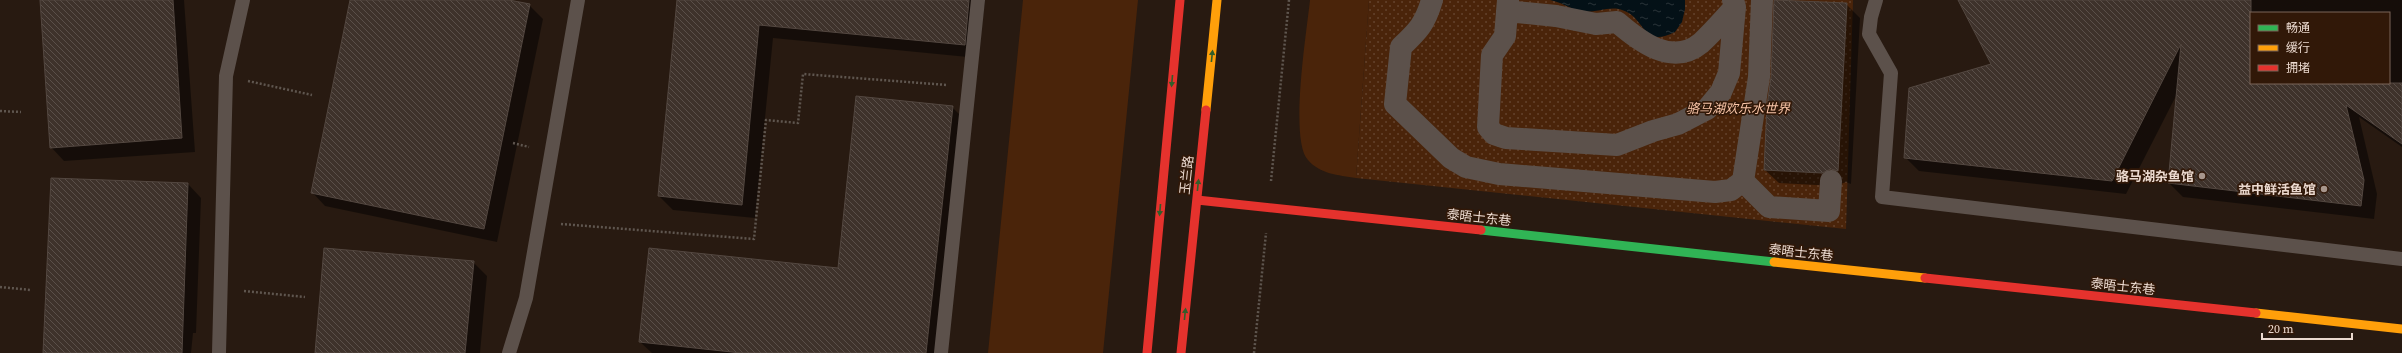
<svg xmlns="http://www.w3.org/2000/svg" width="2402" height="353" font-family="'Source Serif 4','Noto Sans SC',serif">
<defs>
<pattern id="park-dots" width="8" height="8" patternUnits="userSpaceOnUse"><rect width="8" height="8" fill="#4a240a"/><path d="M2 2h.1M6 6h.1" fill="none" stroke="#64432d" stroke-width="1.8" stroke-linecap="round"/></pattern>
<pattern id="water-ripples" width="26" height="14" patternUnits="userSpaceOnUse"><rect width="26" height="14" fill="#041117"/><path d="M2 4q2-2 4 0t4 0M15 11q2-2 4 0t4 0" fill="none" stroke="#293338"/></pattern>
<pattern id="building-back-hatch" width="6" height="6" patternUnits="userSpaceOnUse"><rect width="6" height="6" fill="#3e322b"/><path d="M-1 5l2 2M0 0l6 6M5-1l2 2" fill="none" stroke="#5a4f49"/></pattern>
</defs>
<rect width="100%" height="100%" fill="#281a11"/>
<path fill="#4a240a" d="M1023,0H1138L1103,353H988Z
M1310,0H1369L1356,178C1338,175 1320,174 1308,160C1289,140 1307,30 1310,0Z"/>
<path fill="url(#park-dots)" d="M1369,0H1853L1846,229L1356,178Z"/>
<path fill="url(#water-ripples)" d="M1550,0H1685V9L1682,22L1675,32C1641,49 1646,17 1622,10C1608,5 1593,15 1579,11C1569,8 1561,2 1550,0Z"/>
<path fill="#0007" fill-rule="evenodd" d="M41,0H184L195,152L64,161L51,147Z
M351,0H504L529,5L543,19L497,242L325,206L312,192Z
M678,0H985L978,58L773,38L755,218L673,210L659,196Z
M1959,0H2402V147L2359,117L2377,194L2374,219L2183,197L2169,183L2178,92L2126,194L1919,171L1905,157L1992,65ZM2251,13H2389V83H2251Z
M1846,4L1860,18L1851,184L1846,182L1836,186L1779,183L1765,170Z
M952,107L966,121L941,353H652L640,342L839,270Z
M188,184L201,198L196,333H193L191,353H44Z
M473,262L487,276L480,353H316Z"/>
<path fill="url(#building-back-hatch)" stroke="#534740" d="M40,0H173L182,138L50,148Z
M350,0H509L530,4L484,229L311,193Z
M677,0H969L965,45L759,25L742,205L658,196Z
M1774,0L1847,3L1838,171L1831,169L1822,173L1764,170L1767,106L1771,77Z
M1958,0H2251V83H2402V144L2346,105L2364,180L2361,206L2168,183L2181,44L2112,181L1904,158L1909,88L1991,64Z
M856,96L953,106L926,353H741L639,342L649,248L838,268Z
M51,178L188,183L182,353H43Z
M324,248L474,261L465,353H315Z"/>
<g fill="none" stroke-linecap="round" stroke-linejoin="round">
<path stroke="#5f564f" stroke-width="2.5" stroke-dasharray="2 2" stroke-linecap="butt" d="M248,81L312,95
M0,111L21,112
M513,143L529,147
M1271,181L1289,0
M561,224L754,239L766,120L798,123L803,74L947,85
M0,287L31,290
M244,291L305,297
M1254,353L1266,233"/>
<path stroke="#5c514b" stroke-width="14" d="M1876,0L1871,17L1869,34L1891,73L1882,197L2402,259
M219,353L226,76L243,0
M509,353L526,298L578,0
M941,353L978,0"/>
<path stroke="#5c514b" stroke-width="22" d="M1432,0C1425,24 1418,31 1401,47L1395,104L1451,158L1466,167L1499,174L1715,192L1731,190L1743,181L1759,77L1762,0
M1508,0L1505,36L1492,55L1488,127L1494,134L1506,138L1617,145L1653,131L1678,124L1707,109L1721,92L1729,73L1735,7L1733,0
M1507,11L1556,16L1596,24L1617,22C1639,41 1672,67 1701,43C1713,32 1724,19 1735,7
M1743,181L1769,207L1829,211L1831,181"/>
<path stroke="#30b455" stroke-width="9" d="M1481,230L1774,262"/>
<path stroke="#ff9f0a" stroke-width="9" d="M1206,110L1217,0
M1774,262L1925,278
M2256,313L2402,329"/>
<path stroke="#e5322d" stroke-width="9" d="M1197,200L1481,230
M1925,278L2256,313
M1147,353L1180,0
M1181,353L1206,110"/>
</g>
<defs><path id="oneway-solid" d="M-6-.8H1V-3.2L6.5 0L1 3.2V.8H-6Z"/></defs>
<g fill="#315e2b">
<use href="#oneway-solid" transform="translate(1212 56) rotate(-84)"/>
<use href="#oneway-solid" transform="translate(1172 81) rotate(95)"/>
<use href="#oneway-solid" transform="translate(1198 185) rotate(-84)"/>
<use href="#oneway-solid" transform="translate(1160 210) rotate(95)"/>
<use href="#oneway-solid" transform="translate(1185 314) rotate(-84)"/>
</g>
<g fill="#a7968c" stroke="#311808" stroke-width="1.5">
<circle cx="2202" cy="176" r="4"/>
<circle cx="2324" cy="189" r="4"/>
</g>
<g text-anchor="middle" stroke-width="3.5" stroke-linejoin="round" paint-order="stroke">
<g font-size="13" font-style="italic" fill="#f9c5a8" stroke="#311808">
<text x="1738" y="113">骆马湖欢乐水世界</text>
</g>
<g font-size="13" fill="#ebd9cf" stroke="#311808">
<text transform="translate(1186 175) rotate(-84)" y="5">玉兰路</text>
<text transform="translate(1479 217) rotate(6)" y="5">泰晤士东巷</text>
<text transform="translate(1801 252) rotate(6)" y="5">泰晤士东巷</text>
<text transform="translate(2123 286) rotate(6)" y="5">泰晤士东巷</text>
</g>
<g font-size="13" font-weight="bold" fill="#ebd9cf" stroke="#311808" text-anchor="end">
<text x="2194" y="181">骆马湖杂鱼馆</text>
<text x="2316" y="194">益中鲜活鱼馆</text>
</g>
</g>
<rect x="2250" y="12" width="140" height="72" fill="#311808" stroke="#7b6558"/>
<rect x="2258" y="25" width="20" height="6" fill="#30b455" stroke="#7b6558"/>
<text x="2286" y="32" font-size="12" fill="#ebd9cf">畅通</text>
<rect x="2258" y="45" width="20" height="6" fill="#ff9f0a" stroke="#7b6558"/>
<text x="2286" y="52" font-size="12" fill="#ebd9cf">缓行</text>
<rect x="2258" y="65" width="20" height="6" fill="#e5322d" stroke="#7b6558"/>
<text x="2286" y="72" font-size="12" fill="#ebd9cf">拥堵</text>
<path d="M2262 333v6h90v-6" fill="none" stroke="#ebd9cf" stroke-width="2"/>
<text x="2268" y="333" font-size="12" fill="#ebd9cf" stroke="#311808" stroke-width="3" paint-order="stroke">20 m</text>
</svg>
